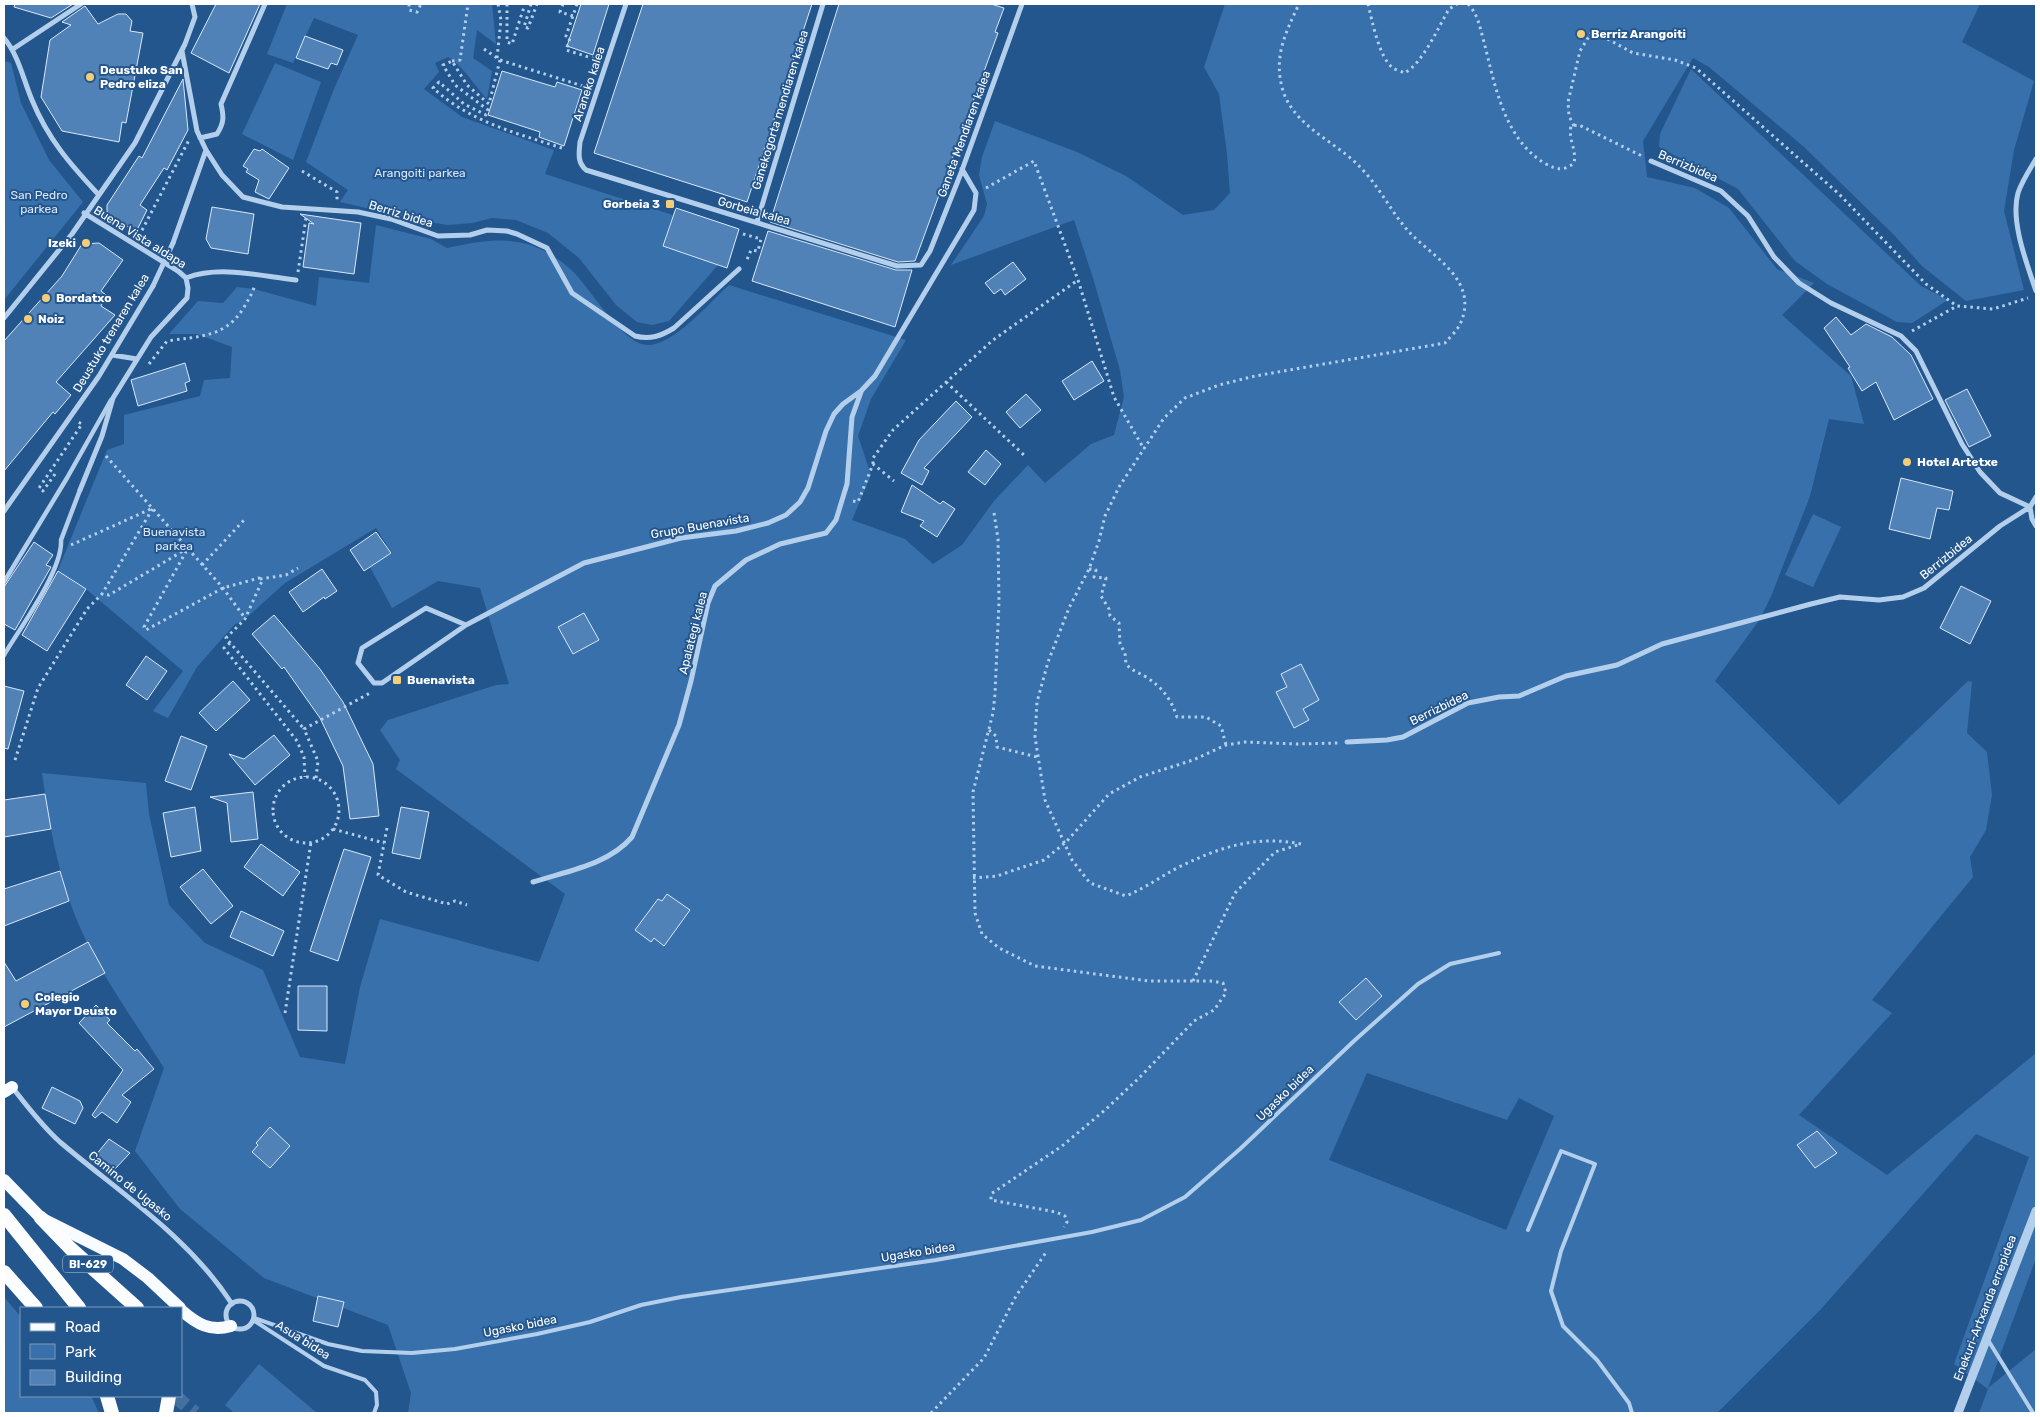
<svg xmlns="http://www.w3.org/2000/svg" width="2040" height="1417" font-family="Rubik,sans-serif">
<rect width="100%" height="100%" fill="#24568e"/>
<path fill="#3870ab" fill-rule="evenodd" d="M287,4H492L496,44L477,30L473,58L492,71L487,99C474,85 464,67 448,57L435,63L439,72L424,89L462,117L554,150L545,174L673,215L663,246L718,265L669,321L652,325L637,322L616,305L579,258L548,233L516,220L492,218L472,223L448,225L422,221L340,202L348,190L306,162L334,89L358,35L314,18L293,63L267,54Z
M1225,4H1980L1962,42L2034,81L2014,150L2004,211L2024,290L1966,301L1922,266L1895,236L1804,147L1709,67L1693,58L1643,141L1647,177L1695,188L1729,208L1777,269L1814,283L1782,315L1851,376L1864,424L1829,419L1810,496L1772,594L1760,619L1715,681L1839,805L1968,681L1972,682L1967,733L1987,752L1992,795L1986,830L1970,857L1973,877L1872,1000L1892,1013L1799,1115L1887,1175L2036,1053V1258L1988,1388L2036,1349V1413H1979L1988,1389L1954,1364L2029,1157L1976,1134L1821,1309L1717,1413H408L411,1393L388,1325L264,1278L180,1209L135,1151L164,1068C131,1015 89,960 69,899C55,859 48,815 42,773L146,783L149,814L169,905L205,943L263,970L300,1057L345,1064L360,987L380,919L539,962L565,894L396,769L400,760L380,730L388,720L496,685L509,684L480,588L438,581L392,608L370,567L392,553L376,528L285,583L245,619L234,625L197,667L168,718L153,711L183,671L86,589L58,570L107,450L124,444V415L200,396L204,380L230,378L232,347L197,334H169L198,301L223,303L237,287L254,289L316,306L319,277L369,283L376,225L431,239L447,248C473,243 491,238 518,242C536,245 554,255 568,267C589,284 621,345 648,345C673,346 711,301 729,285L906,340L871,399L858,436L871,475L852,520L905,539L933,564L962,545L994,501L1028,465L1045,483L1091,444L1114,435L1124,397L1120,370L1093,278L1074,220L951,265L984,216L987,204L979,175L982,157L995,121L1077,152L1126,176L1183,215L1214,210L1230,193L1227,154L1219,94L1204,67ZM1367,1073L1507,1120L1519,1098L1554,1116L1506,1230L1329,1160Z
M4,61L11,63L21,103L49,160L83,202L4,300Z
M275,63L321,82L293,160L242,134Z
M1691,69L1921,286L1948,300L1912,323L1897,322L1827,284L1795,261L1738,189L1659,147L1660,134Z
M1813,514L1841,527L1813,587L1785,575Z
M4,1297L21,1317V1396H91L99,1413H4Z
M259,1364L317,1413H234L225,1405Z"/>
<path fill="#5081b7" stroke="#d8e8f8" d="M15,4H73L51,18L14,7Z
M216,4H260L229,73L191,53Z
M581,4H609L593,55L567,46Z
M643,4H812L747,202L594,153Z
M839,4H991L1004,8L995,32L998,33L915,261L898,262L770,222Z
M85,6L98,24L118,14H126L132,21L130,31L143,33L126,123L122,122L119,142L62,131L41,97L50,40L71,25L62,22Z
M305,36L343,50L337,65L331,63L328,69L296,58Z
M502,71L555,87L557,82L582,90L564,146L539,137L540,132L488,115Z
M183,79L188,130L167,170L164,168L140,205L147,210L136,232L107,214V205L139,156L142,158Z
M254,149L260,151L262,149L289,168L269,199L255,192L259,180L246,172L248,169L243,166Z
M212,207L254,214L248,254L211,248L206,239Z
M676,208L739,229L727,268L663,246Z
M300,214L361,223L354,274L303,267L309,223L314,224Z
M768,231L896,270H912L895,327L752,281Z
M99,243L123,260L101,291L106,295L101,306L115,315L56,382L71,395L55,414L53,412L4,471V341L62,276L82,244Z
M1013,262L1026,279L1005,295L1001,289L994,294L985,283Z
M1836,317L1851,335L1866,324L1892,337L1911,355L1933,399L1894,420L1876,382L1862,391L1848,368L1850,367L1824,328Z
M1092,361L1104,381L1074,400L1062,381Z
M185,363L190,381L185,383L187,391L138,406L131,380Z
M1967,389L1991,436L1969,447L1945,400Z
M1026,394L1041,410L1020,428L1006,412Z
M956,401L972,417L924,468L929,471L922,485L901,473L919,440Z
M986,450L1001,464L985,485L968,472Z
M1901,478L1953,491L1949,510L1937,508L1930,539L1889,529Z
M912,485L940,504L943,501L955,509L937,537L920,526L924,521L901,512Z
M376,532L391,553L364,571L350,550Z
M34,542L53,555L46,565L51,567L15,630L4,624V587Z
M322,569L337,591L325,599L324,597L303,612L289,592Z
M58,571L86,589L47,651L22,635Z
M1961,586L1991,601L1970,644L1940,628Z
M584,613L599,640L573,654L558,627Z
M274,615L320,669L343,702L373,764L379,816L350,819L343,766L320,718L284,667L282,669L252,634Z
M146,656L167,671L147,700L126,685Z
M1301,664L1319,700L1303,709L1309,720L1294,728L1276,692L1287,687L1281,674Z
M233,681L250,700L216,731L199,713Z
M4,686L24,691L8,749L4,748Z
M274,735L290,755L255,785L229,754L244,759Z
M181,736L207,746L191,790L165,781Z
M253,792L258,839L231,842L227,803L210,797Z
M45,794L51,829L4,837V800Z
M195,807L201,851L171,857L163,813Z
M401,807L429,812L420,859L392,853Z
M261,844L300,872L283,896L244,867Z
M344,849L371,857L338,961L310,951Z
M203,869L233,906L211,924L180,887Z
M60,871L69,901L4,926V889Z
M667,894L690,910L664,946L654,938L651,942L635,930L658,899L662,901Z
M241,911L284,931L273,956L230,937Z
M88,942L105,973L4,1027V962L16,981Z
M1366,978L1382,996L1356,1020L1339,1002Z
M298,986H327V1031L298,1030Z
M96,1005L110,1020L107,1023L135,1051L137,1049L154,1069L122,1095L131,1102L117,1123L102,1112L95,1118L92,1115L123,1070L79,1023Z
M52,1087L80,1101L83,1108L75,1124L42,1108Z
M270,1127L290,1146L270,1168L252,1152L258,1145L256,1143Z
M1817,1131L1837,1153L1815,1168L1797,1145Z
M109,1139L130,1153L114,1170L95,1156Z
M318,1296L344,1302L338,1327L313,1321Z"/>
<g fill="none" stroke-linecap="round" stroke-linejoin="round">
<path stroke="#456f9f" stroke-width="14" stroke-dasharray="14 7" stroke-linecap="butt" d="M175,1396L195,1413"/>
<path stroke="#b3cfeb" stroke-width="3" stroke-dasharray="2.5 4" stroke-linecap="butt" d="M409,4V10L417,12L421,4
M507,4V42L512,44L525,4
M531,4L524,27L528,28L537,4
M563,4L560,12L573,16
M577,4L566,36L570,38L566,50L595,59
M1368,4C1372,20 1379,58 1393,68C1396,70 1401,71 1404,73C1422,65 1439,26 1449,9L1457,4
M1468,4C1478,14 1480,28 1484,42C1495,85 1504,140 1546,164C1557,170 1564,171 1574,163C1577,150 1568,140 1571,126L1579,125L1642,156
M484,49L500,60L586,87
M497,58L501,20L498,4
M500,60L489,104L467,85L452,61L443,65L455,85L488,110L486,115L464,104L439,82L433,88C470,122 519,134 565,149
M452,61L460,60L468,4
M1574,126L1569,116L1568,102L1580,51L1591,33L1595,32L1633,53L1675,60L1696,68L1839,194L1926,284L1957,306L1993,309L2028,298
M302,171L337,192V200
M986,188L1034,161L1078,280L1114,397L1144,449
M743,234L761,239L758,251L751,250L746,262
M139,236L189,140
M298,272L306,218
M1912,331L1957,306
M149,364L167,341C199,336 224,338 243,309C248,300 253,293 255,284
M946,382L1025,456
M106,456L223,588L245,618
M873,464V458L893,430L993,340L1078,280
M55,474L43,491L39,488L82,424L78,422
M853,501L858,502L873,464L894,481
M994,513L998,539L999,602L995,694L993,713L973,792L975,913L982,934L999,948L1035,966L1149,981H1211L1223,983L1226,993L1214,1010L1194,1021L1140,1077L1105,1110L1062,1146L991,1194V1200L1056,1212L1065,1216L1067,1222L1064,1227
M71,545L153,508L102,594L109,595L188,548L144,627L146,630L223,588L259,578L262,581L245,619L226,638L304,729
M202,565L244,520
M1089,569L1096,570L1094,577L1106,578L1101,596L1109,609L1110,616L1119,623L1120,644L1125,653L1126,664C1132,671 1138,672 1146,677C1162,687 1171,699 1177,717H1206L1221,726L1226,745
M260,579L286,575L298,568
M230,643L224,648L297,741L304,757L305,777
M989,730L996,736L997,747L1037,757
M15,760L38,688L87,609L102,594
M273 810a33 33 0 1 1 66 0a33 33 0 1 1-66 0Z
M316,778L318,761L304,729L370,693
M387,828L378,875L406,892L447,904L455,901L467,905
M333,829L384,843
M973,878L997,876L1044,860L1066,842L1109,794L1140,777L1193,760L1226,745L1245,742L1297,744L1338,743
M1193,981L1235,893L1275,852L1301,844C1256,835 1220,847 1179,867C1160,877 1147,887 1126,896L1090,883L1072,860L1045,800L1035,737L1037,702L1048,662L1069,608L1089,569L1099,541L1105,516L1119,487L1164,418L1185,398L1219,385L1255,376L1445,343C1450,337 1458,330 1461,322C1478,281 1435,258 1411,234C1392,214 1380,187 1360,167C1335,141 1295,127 1283,91C1273,57 1285,34 1299,4
M285,1013L311,842
M931,1413L984,1358L1016,1296L1047,1251"/>
<path stroke="#b3cfeb" stroke-width="4" d="M1528,1230L1561,1151L1595,1164L1561,1251L1551,1291L1563,1326L1597,1360L1629,1403L1632,1413
M254,1318L328,1344L362,1351L412,1353L455,1349L537,1334L590,1322L641,1305L681,1297L936,1260L1092,1232L1141,1220L1185,1197L1240,1149L1355,1040L1418,984L1450,964L1499,953
M253,1320L324,1366L365,1380L376,1392L377,1405L374,1413
M1988,1340L2033,1413"/>
<path stroke="#b3cfeb" stroke-width="4.5" d="M4,582L67,478L111,400
M4,655C20,628 63,570 61,540L80,490"/>
<path stroke="#b3cfeb" stroke-width="5" d="M626,4L580,142C579,153 577,162 586,170L897,266L921,265L930,251L961,173L1022,4
M4,38C19,56 23,79 32,100C48,139 70,164 98,194
M13,49L81,4
M182,51L197,131L206,150L222,175L243,197L282,207L358,212L391,219L438,236L470,235L487,230L507,231L517,234L547,248L572,293L635,336C650,340 661,336 674,328L739,269
M200,138L217,134C224,123 224,117 221,104L265,4
M2036,159C2030,169 2022,181 2018,193C2010,221 2027,264 2036,291
M1651,161L1721,191L1748,216L1774,257L1799,283L1831,303L1901,336L1916,351L1962,444L1980,472L2000,493L2030,507
M757,222L823,4
M173,243L206,150
M186,278C220,265 260,276 296,280
M4,318L72,234L135,143L185,44L195,17L192,4
M112,355L137,359
M80,490L102,436L113,398L151,337L187,298L188,288L186,278L178,271L84,213
M2036,497L2030,507L2032,519L2036,526
M4,511L99,376L153,286
M466,625L426,608L362,648L358,663L374,683H382L466,625L584,563L681,538L736,531L768,523L786,515L800,502L808,488L826,431L834,414L843,404L861,391L875,376L974,210L976,193L962,169
M1347,742L1387,740L1403,737L1468,703L1499,697L1519,696L1566,676L1617,665L1662,644L1811,604L1840,597L1879,600L1903,597L1924,588L2000,526L2030,507
M533,882C567,871 608,865 632,837L679,725L691,681L708,603L715,586L746,560L780,544L826,533L836,520L847,484L852,417L861,392
M12,1087C27,1106 42,1126 60,1142C120,1193 188,1236 232,1304
M226 1315a14 14 0 1 1 28 0a14 14 0 1 1-28 0Z"/>
<path stroke="#b3cfeb" stroke-width="9" d="M1958,1413L2036,1211"/>
<path stroke="#f8fbff" stroke-width="12" d="M4,1092L12,1087
M4,1180L41,1218L123,1259L148,1278L180,1308
M181,1310C197,1324 210,1332 231,1326"/>
<path stroke="#fcfdff" stroke-width="14" d="M4,1215L79,1308
M41,1218L70,1248L137,1308
M4,1272L36,1308
M107,1396L112,1413
M166,1413L169,1396"/>
<path stroke="#b3cfeb" stroke-width="5" d="M153,286L173,243"/>
</g>
<g fill="#f6cd77" stroke="#24568e" stroke-width="2">
<circle cx="1581" cy="34" r="5"/>
<circle cx="90" cy="77" r="5"/>
<rect x="665" y="199" width="10" height="10" rx="2.5"/>
<circle cx="86" cy="243" r="5"/>
<circle cx="46" cy="298" r="5"/>
<circle cx="28" cy="319" r="5"/>
<circle cx="1907" cy="462" r="5"/>
<rect x="392" y="675" width="10" height="10" rx="2.5"/>
<circle cx="25" cy="1004" r="5"/>
</g>
<g text-anchor="middle" stroke-width="4" stroke-linejoin="round" paint-order="stroke">
<rect fill="#24568e" stroke="#bdccdd" stroke-width="1" x="63" y="1255.5" width="50" height="17" rx="4"/>
<g font-size="11" font-weight="bold" fill="#fff">
<text x="88" y="1268">BI-629</text>
</g>
<g font-size="12" font-weight="bold" fill="#fff" stroke="#24568e" text-anchor="start">
<text x="1591" y="38">Berriz Arangoiti</text>
<text x="100" y="74">Deustuko San<tspan x="100" dy="14">Pedro eliza</tspan></text>
<text x="660" y="208" text-anchor="end">Gorbeia 3</text>
<text x="76" y="247" text-anchor="end">Izeki</text>
<text x="56" y="302">Bordatxo</text>
<text x="38" y="323">Noiz</text>
<text x="1917" y="466">Hotel Artetxe</text>
<text x="407" y="684">Buenavista</text>
<text x="35" y="1001">Colegio<tspan x="35" dy="14">Mayor Deusto</tspan></text>
</g>
<g font-size="12" fill="#fff" stroke="#24568e">
<text transform="translate(589 84) rotate(-72)" y="4">Araneko kalea</text>
<text transform="translate(780 110) rotate(-73)" y="4">Ganekogorta mendiaren kalea</text>
<text transform="translate(964 134) rotate(-70)" y="4">Ganeta Mendiaren kalea</text>
<text transform="translate(1688 166) rotate(23)" y="4">Berrizbidea</text>
<text transform="translate(754 211) rotate(16)" y="4">Gorbeia kalea</text>
<text transform="translate(401 214) rotate(17)" y="4">Berriz bidea</text>
<text transform="translate(140 237) rotate(32)" y="4">Buena Vista aldapa</text>
<text transform="translate(111 333) rotate(-59)" y="4">Deustuko trenaren kalea</text>
<text transform="translate(700 526) rotate(-10)" y="4">Grupo Buenavista</text>
<text transform="translate(1946 557) rotate(-39)" y="4">Berrizbidea</text>
<text transform="translate(693 633) rotate(-76)" y="4">Apalategi kalea</text>
<text transform="translate(1439 708) rotate(-26)" y="4">Berrizbidea</text>
<text transform="translate(1285 1093) rotate(-44)" y="4">Ugasko bidea</text>
<text transform="translate(130 1186) rotate(39)" y="4">Camino de Ugasko</text>
<text transform="translate(918 1252) rotate(-9)" y="4">Ugasko bidea</text>
<text transform="translate(1985 1308) rotate(-69)" y="4">Enekuri-Artxanda errepidea</text>
<text transform="translate(520 1326) rotate(-11)" y="4">Ugasko bidea</text>
<text transform="translate(303 1340) rotate(32)" y="4">Asua bidea</text>
</g>
<g font-size="12" fill="#d8e8f8" stroke="#24568e">
<text x="420" y="177">Arangoiti parkea</text>
<text x="39" y="199">San Pedro<tspan x="39" dy="14">parkea</tspan></text>
<text x="174" y="536">Buenavista<tspan x="174" dy="14">parkea</tspan></text>
</g>
</g>
<rect width="2040" height="1417" fill="none" stroke="#ffffff" stroke-width="10"/>
<rect x="20" y="1307" width="162" height="90" fill="#24568e" stroke="#7c9abb"/>
<rect x="30" y="1323" width="25" height="8" fill="#f8fbff" stroke="#7c9abb"/>
<text x="65" y="1332" font-size="15" fill="#ffffff">Road</text>
<rect x="30" y="1344" width="25" height="15" fill="#3870ab" stroke="#7c9abb"/>
<text x="65" y="1357" font-size="15" fill="#ffffff">Park</text>
<rect x="30" y="1370" width="25" height="15" fill="#5081b7" stroke="#7c9abb"/>
<text x="65" y="1382" font-size="15" fill="#ffffff">Building</text>
</svg>
